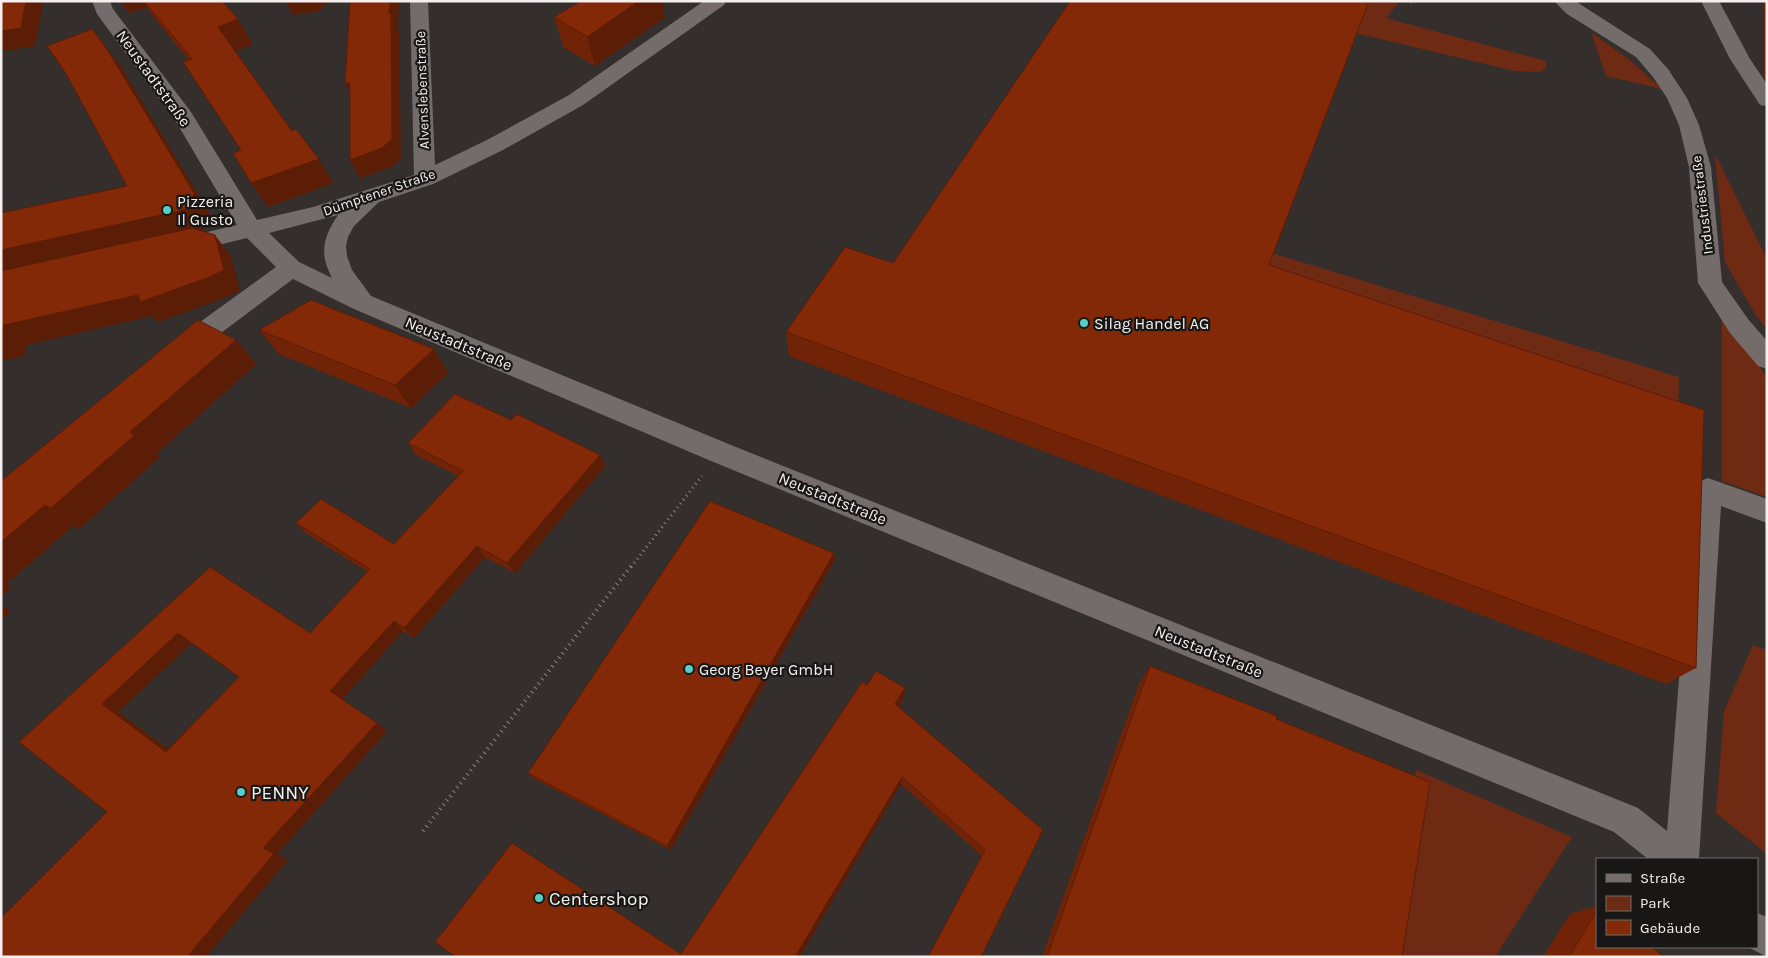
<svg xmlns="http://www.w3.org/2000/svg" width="1768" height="958" font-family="Karla,sans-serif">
<rect width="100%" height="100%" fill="#342e2c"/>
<path fill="#6f2a14" d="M1318,1H1400L1386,18L1546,61V68L1541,72L1515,71L1355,33Z
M1591,32L1631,61L1662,89L1606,76Z
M1715,154L1767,259V329L1755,314L1725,262Z
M1272,253L1679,377L1678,432L1258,290Z
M1722,314L1732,334L1767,376V497L1722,481Z
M1753,645L1767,650V854L1716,813L1724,711Z
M1416,770L1572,837L1495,957H1384Z"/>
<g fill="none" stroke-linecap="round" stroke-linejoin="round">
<path stroke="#8b8685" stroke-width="2.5" stroke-dasharray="1 3" stroke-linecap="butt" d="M1407,1L1415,3"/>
<path stroke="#8b8685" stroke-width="3" stroke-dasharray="1 4" stroke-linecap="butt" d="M631,567L702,476"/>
<path stroke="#8b8685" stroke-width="4" stroke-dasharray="1 4.5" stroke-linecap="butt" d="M423,831L632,565"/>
<path fill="#736c6a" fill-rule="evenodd" d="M92,1H110L113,9L191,112L257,220L313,207L414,175L410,1H428L435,165L487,140L569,95L704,1H726L724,5L583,105L503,150L433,184L379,202L354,226L348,237L346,246L347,256L352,270L371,296L731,445L1626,803L1638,808L1667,831L1694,490L1698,482L1708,478L1767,499V523L1721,506L1699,859H1648L1614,832L711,461L354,309L293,279L189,357L180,360L171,357L167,350L171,343L276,267L247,238L181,254L173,252L169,246L173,240L237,225L175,120L97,14ZM338,215C323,237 319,254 332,278L299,262L269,233Z
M1554,1H1575L1650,49L1668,69L1687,98L1699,125L1711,167L1722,282L1748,319L1767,341V369L1758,366L1730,333L1698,283L1689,167L1679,125L1667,98L1653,77L1636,57L1567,14Z
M1701,1H1719L1750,59L1767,84V106L1760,105L1730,59Z
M1757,913L1767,917V957L1748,947H1757Z"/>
</g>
<path fill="#712307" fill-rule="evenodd" d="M120,1H222L253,44L235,51L292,131L319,159L333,183L268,207L251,183L241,150L189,60L156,20L147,7L129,13Z
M1764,1H1767V81L1764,77Z
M554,17H665L595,66L563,47Z
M893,263L1269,265L1696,668L1666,684L789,356L786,332Z
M259,330L434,349L448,373L411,408L279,354Z
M236,340L256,364L156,454L160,457L79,529L74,525L6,584L11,588L1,596V481Z
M511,420L600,455L605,466L515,573L485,557L414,638L403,631L342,699L387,731L277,854L288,860L107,812L19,742L210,567L310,633L368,572L307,534L296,523L394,544L458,476L416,455L408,443ZM191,643L239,677L168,749L118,712Z
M834,553L835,560L671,850L533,778L528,773Z
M1150,666L1276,719L1402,957H1042L1139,684Z
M867,685L904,697L899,707L1043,830L982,856L901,784L681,954Z
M1597,906V947L1664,957H1543L1570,914Z"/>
<path fill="#5c1d06" d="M26,1H41L43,4L35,46L3,51L1,49V31Z
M121,1H143L147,7L129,13Z
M286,1H330L318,11L293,15Z
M390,1H399L398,29L399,32L401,158L392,167L360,178L350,160L389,13Z
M639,1H662L665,17L595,66L587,37Z
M238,19L253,44L233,52L218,27Z
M105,46L121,67L210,214L204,229L1,275V250L188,209Z
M345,83H350L355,102Z
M319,159L333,183L268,207L251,183Z
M215,235L230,255L240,290L227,297L158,322L152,316L26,345L24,356L1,361V336L4,325Z
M236,340L256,364L156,454L160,457L79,529L51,508L130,432Z
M434,349L448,373L411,408L395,385Z
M600,455L605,466L515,573L507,563Z
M45,505L74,525L6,584L11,588L1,596V542Z
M477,546L485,557L414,638L404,628Z
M834,553L835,560L671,850L667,846Z
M1,605L11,611L1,620Z
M394,621L403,631L342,700L330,691Z
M178,633L192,643L118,712L181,759L166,752L102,704Z
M905,688L904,697L895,713V704Z
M377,723L387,731L277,854L288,860L206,957H187L263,848Z
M902,777L901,784L800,957H795Z"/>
<path fill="#832908" stroke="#5c1d06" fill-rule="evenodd" d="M1,1H26L21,28L1,31Z
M144,1H222L238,19L218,27L292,131L296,129L319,159L251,183L233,153L241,150L183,62L192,59Z
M350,1H390L389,13H391L392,139L382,148L350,160V83H345Z
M581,1H639L587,37L554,17Z
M1070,1H1369L1269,265L1704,410L1696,668L786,332L845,247L893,263Z
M92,29L105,46L194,193L188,209L1,250V213L127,186L65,72L47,46Z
M192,228L215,235L224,270L210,277L140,302L138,295L4,325L1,336V271Z
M311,300L434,349L395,385L259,330Z
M198,320L236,340L130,432L135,435L51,508L45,505L1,542V481Z
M455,394L511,420L517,414L600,455L507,563L477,546L404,628L394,621L330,691L377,723L263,848L274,854L187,957H1V918L107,812L19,742L210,567L310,633L370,569L296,523L321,499L394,544L463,471L408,443ZM178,633L239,677L166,752L102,704Z
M710,501L834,553L667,846L528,773Z
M1150,666L1277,716L1276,719L1430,782L1402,957H1047Z
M876,671L905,688L895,704L1043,830L981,957H928L985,850L902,777L795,957H456L435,942L512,843L681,954L862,682L867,685Z
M1597,911V947H1652L1664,957H1569Z"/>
<g fill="#56cec4" stroke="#191716" stroke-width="2">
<circle cx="167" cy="210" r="5"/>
<circle cx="1084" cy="323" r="5"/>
<circle cx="689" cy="669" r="5"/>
<circle cx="241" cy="792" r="5"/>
<circle cx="539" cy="898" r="5"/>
</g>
<g text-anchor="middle" stroke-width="4.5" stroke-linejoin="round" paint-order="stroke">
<g font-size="14" fill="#f4f0ef" stroke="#191716">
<text transform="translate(422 90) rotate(-92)" y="5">Alvenslebenstraße</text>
<text transform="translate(379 192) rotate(-19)" y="5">Dümptener Straße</text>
<text transform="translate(1702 205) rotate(-97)" y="5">Industriestraße</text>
</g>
<g font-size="16" fill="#f4f0ef" stroke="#191716">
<text transform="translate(154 78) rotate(54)" y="6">Neustadtstraße</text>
<text transform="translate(459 343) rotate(23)" y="6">Neustadtstraße</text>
<text transform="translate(833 498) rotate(22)" y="6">Neustadtstraße</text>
<text transform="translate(1209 651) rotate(22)" y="6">Neustadtstraße</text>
</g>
<g font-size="16" fill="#f4f0ef" stroke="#191716" text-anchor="start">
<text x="177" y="207">Pizzeria<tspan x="177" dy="18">Il Gusto</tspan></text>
<text x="1094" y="329">Silag Handel AG</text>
<text x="699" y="675">Georg Beyer GmbH</text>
</g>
<g font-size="19" fill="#f4f0ef" stroke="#191716" text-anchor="start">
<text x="251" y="799">PENNY</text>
<text x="549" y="905">Centershop</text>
</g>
</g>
<rect width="1768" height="958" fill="none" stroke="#f4f0ef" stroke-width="5"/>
<rect x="1596" y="858" width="162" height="90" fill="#191716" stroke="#716e6d"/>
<rect x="1606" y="874" width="25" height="8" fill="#736c6a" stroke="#716e6d"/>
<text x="1640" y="883" font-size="15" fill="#f4f0ef">Straße</text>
<rect x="1606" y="896" width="25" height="15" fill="#6f2a14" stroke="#716e6d"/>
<text x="1640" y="908" font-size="15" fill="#f4f0ef">Park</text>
<rect x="1606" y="920" width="25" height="15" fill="#832908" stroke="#716e6d"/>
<text x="1640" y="933" font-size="15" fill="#f4f0ef">Gebäude</text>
</svg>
